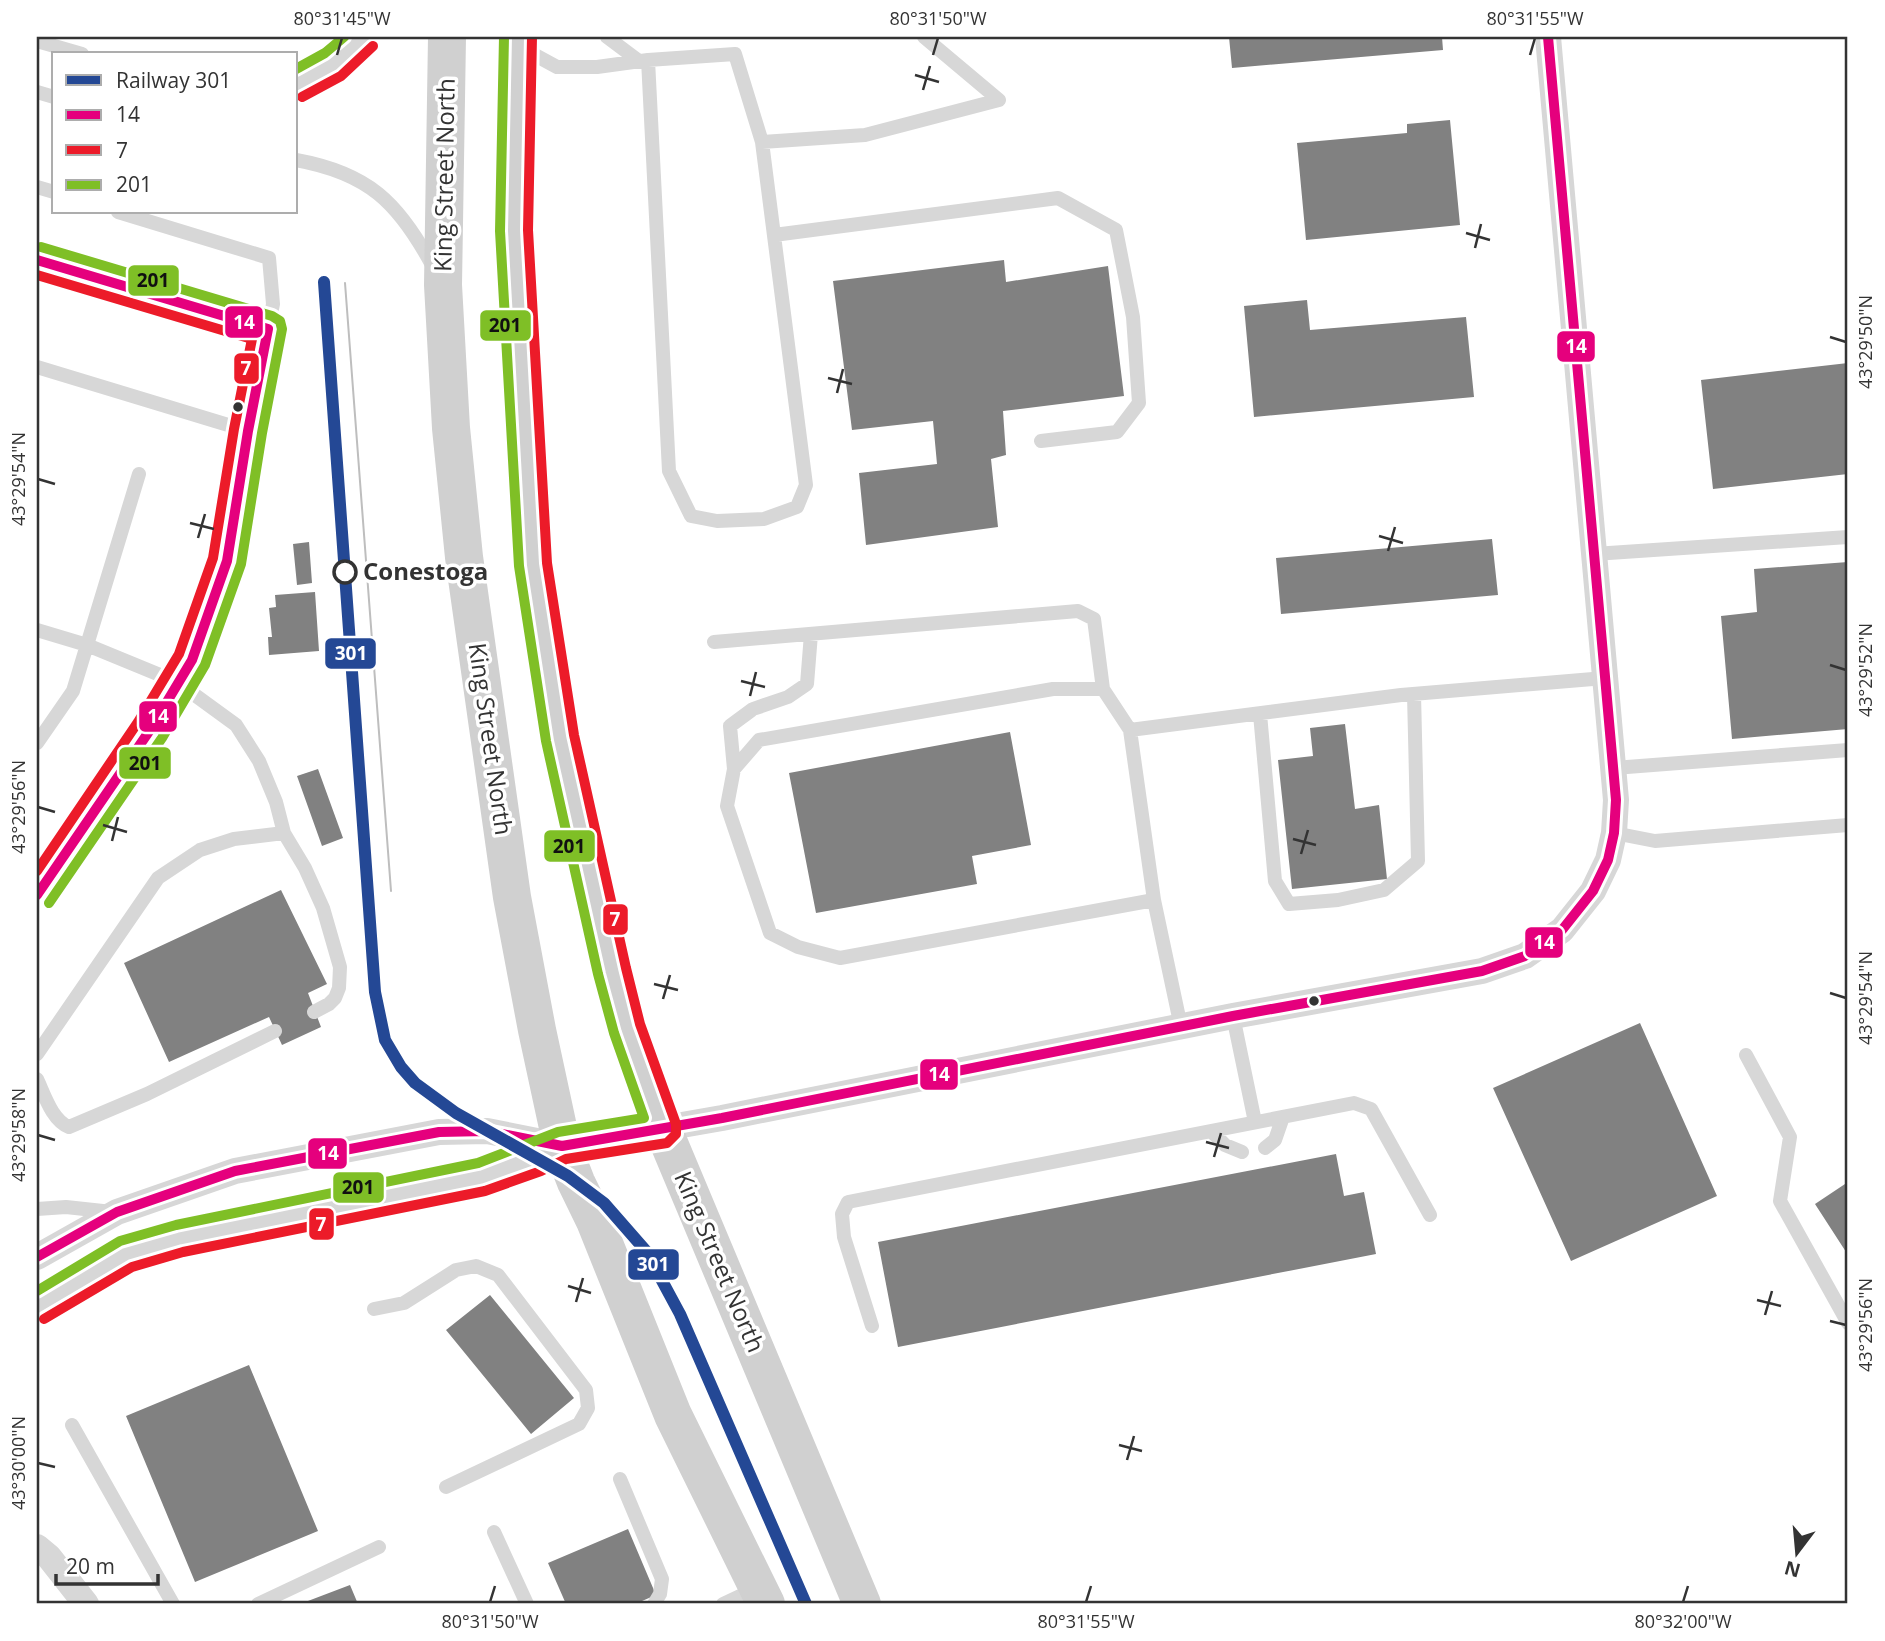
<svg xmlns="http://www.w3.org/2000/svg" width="1885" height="1641" font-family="'Open Sans',sans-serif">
<rect width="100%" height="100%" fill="#fff"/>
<path fill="#818181" d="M1229,37H1442L1443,50L1232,68Z
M1450,120L1460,225L1306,240L1297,143L1407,133V124Z
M1004,260L1006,282L1108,266L1124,396L1003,411L1006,455L991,459L998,527L866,545L859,473L937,464L933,421L852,430L833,281Z
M1307,300L1310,330L1466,317L1474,397L1254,417L1244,306Z
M1848,363V474L1713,489L1701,380Z
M1492,539L1498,595L1281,614L1276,558Z
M309,542L312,583L297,585L293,544Z
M1848,562V729L1732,739L1721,616L1757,612L1754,569Z
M315,592L319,651L269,655L268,637H272L269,608L276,607L275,595Z
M1345,724L1355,809L1379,805L1387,879L1292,889L1278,760L1313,756L1310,728Z
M1010,732L1031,845L972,856L977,884L816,913L789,773Z
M318,769L343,838L322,846L297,776Z
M281,890L327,984L308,993L321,1027L282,1045L269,1017L169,1062L124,963Z
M1640,1023L1717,1196L1571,1261L1493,1088Z
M1336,1154L1344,1196L1364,1192L1376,1254L898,1347L878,1242Z
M1848,1182V1255L1815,1204Z
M490,1295L574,1398L531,1434L446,1330Z
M249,1365L318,1531L195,1582L126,1416Z
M628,1529L656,1595L635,1604H566L548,1563Z
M350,1585L358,1604H300Z"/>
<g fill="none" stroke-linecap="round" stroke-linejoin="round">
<path stroke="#d7d7d7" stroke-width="14" d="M607,37L639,61
M37,41L82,54
M522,48L557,67H597L648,60L735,54L762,142L865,135L999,100L924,37
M648,60L669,471L691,516L717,521L764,519L797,507L806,485L762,142
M296,84C324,71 343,61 363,37
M37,92L54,97
M296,160C368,173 398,202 432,265
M37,187L54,192
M774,235L1058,198L1116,230L1133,317L1139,403L1117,432L1041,441
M37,260L268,329
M37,367L248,431
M1594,554L1848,537
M37,630L87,645L177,682L236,725L259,761L276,802L284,833L305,868L323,908L340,967L339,988L335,998L329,1004L314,1012
M714,642L1078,611L1094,619L1103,689
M1260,714L1275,881L1289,904L1338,900L1384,890L1418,861L1414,694
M1130,730L1401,695L1605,678
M37,743L73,691L139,474
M1614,768L1848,750
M734,769L730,726L753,709L788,697L807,684L811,634
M1614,833L1655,841L1848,825
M37,895L150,730L192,660L227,561L248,431L273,304L269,258L118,212
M1154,900L840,958L798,947L770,933L727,806L734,769L759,740L1053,689H1103L1130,730L1154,900L1181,1027
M1233,1016L1255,1122
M37,1054L158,878L200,850L234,839L284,833
M1746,1055L1790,1137L1780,1201L1848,1323
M37,1079C45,1096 52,1120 69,1127L147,1094L275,1031
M1211,1131L1225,1145L1242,1152
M1265,1148L1275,1140L1283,1117
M37,1209L66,1207L112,1212
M374,1309L404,1303L456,1270L476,1266L498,1275L586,1390L588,1408L579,1424L446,1487
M872,1326L844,1237L842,1214L848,1202L1354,1103L1371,1109L1430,1215
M72,1425L173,1604
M620,1479L662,1579L660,1594L654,1604
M494,1532L527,1604
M258,1604L379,1547
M723,1604L757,1588"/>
<path stroke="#d7d7d7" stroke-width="26" d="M37,1257L117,1212L235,1171L439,1132L487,1131L562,1146
M37,1307L126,1254L180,1238L482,1177L536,1158L562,1146L722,1118L1233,1016L1482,971L1525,956L1562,930L1593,891L1608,860L1614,833L1616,800L1548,37
M37,1547L49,1557L86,1604"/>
<path stroke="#d0d0d0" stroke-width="38" d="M447,37L443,285L451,428L464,557L512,897L537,1030L562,1146L576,1182L595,1221L673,1415L766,1604
M518,37L514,230L522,390L533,564L560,738L612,971L627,1028L663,1129L862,1604"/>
<path stroke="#bebebe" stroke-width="2" d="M345,283L391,891"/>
<g stroke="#fff" stroke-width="16">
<path id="bus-1" d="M37,260L268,329L248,431L227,561L192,660L150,730L37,895
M37,1257L117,1212L235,1171L439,1132L487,1131L562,1146L722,1118L1233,1016L1482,971L1525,956L1562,930L1593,891L1608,860L1614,833L1616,800L1548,37"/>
</g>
<g stroke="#fff" stroke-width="16">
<path id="bus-2" d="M302,97L341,76L373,46
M37,275L252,339L234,429L213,558L179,654L138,722L37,871
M44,1319L132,1267L183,1252L485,1191L541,1171L566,1159L667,1143L676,1134V1124L640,1024L626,968L574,735L547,563L528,230L532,37"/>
</g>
<g stroke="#fff" stroke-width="16">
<path id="bus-3" d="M296,69L325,53L344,37
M41,247L272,316L280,321L282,329L262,433L241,564L205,665L162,738L49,903
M37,1291L120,1241L176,1225L478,1163L558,1132L644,1118L614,1033L598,974L546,741L519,566L500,231L504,37"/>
</g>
<use href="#bus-1" stroke="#e5007d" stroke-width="10"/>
<use href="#bus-2" stroke="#ec1b29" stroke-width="10"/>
<use href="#bus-3" stroke="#7fbf26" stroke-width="10"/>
<g stroke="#fff" stroke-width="18">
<path id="rail-1" d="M324,282L375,992L385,1040L401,1067L415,1083L456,1113L568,1176L604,1203L646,1251L680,1314L806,1604"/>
</g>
<use href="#rail-1" stroke="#244895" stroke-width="12"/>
</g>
<path fill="none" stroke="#333" stroke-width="2.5" d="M337,55L342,38M933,55L938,38M1530,55L1535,38M915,75L939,82M923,90L930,66M1466,233L1490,240M1475,248L1481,224M1830,337L1846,342M828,378L852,384M837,393L843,369M38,479L55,484M190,523L214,529M1379,536L1403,543M198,538L205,514M1388,551L1395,527M1830,665L1846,670M741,681L765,687M750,696L756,672M38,807L55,812M103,825L127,832M1293,839L1316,845M112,841L118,817M1301,854L1308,830M654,984L678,990M1830,993L1846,998M663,999L670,975M38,1135L55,1140M1206,1142L1229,1148M1214,1157L1221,1133M568,1286L591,1293M1757,1300L1781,1306M576,1302L583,1278M1765,1315L1772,1291M1830,1321L1846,1325M1119,1445L1142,1451M1127,1460L1134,1436M38,1463L55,1467M490,1602L495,1586M1086,1602L1091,1586M1683,1602L1688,1586"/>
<g fill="#333" stroke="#fff" stroke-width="2.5">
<circle cx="238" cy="407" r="6"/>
<circle cx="1314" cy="1001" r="6"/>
</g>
<circle fill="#fff" stroke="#333" stroke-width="3.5" cx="345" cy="572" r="11"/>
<g text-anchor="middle" stroke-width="7" stroke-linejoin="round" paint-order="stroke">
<g font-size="24" fill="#333" stroke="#fff">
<text transform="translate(445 175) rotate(-89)" y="8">King Street North</text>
<text transform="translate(490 739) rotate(82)" y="8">King Street North</text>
<text transform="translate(719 1262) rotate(67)" y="8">King Street North</text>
</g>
<g font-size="24" font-weight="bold" fill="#333" stroke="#fff" text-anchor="start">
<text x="363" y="580">Conestoga</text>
</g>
</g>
<g stroke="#fff" stroke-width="2.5">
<rect x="127" y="264" width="53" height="33" rx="7" fill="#7fbf26"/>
<rect x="224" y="305" width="40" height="34" rx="7" fill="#e5007d"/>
<rect x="479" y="309" width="53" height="33" rx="7" fill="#7fbf26"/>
<rect x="1556" y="330" width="40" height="33" rx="7" fill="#e5007d"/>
<rect x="233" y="352" width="27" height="33" rx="7" fill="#ec1b29"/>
<rect x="324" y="637" width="53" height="33" rx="7" fill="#244895"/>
<rect x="138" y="700" width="40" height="33" rx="7" fill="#e5007d"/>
<rect x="118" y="746" width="54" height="34" rx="7" fill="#7fbf26"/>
<rect x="543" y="829" width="53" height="34" rx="7" fill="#7fbf26"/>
<rect x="602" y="903" width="27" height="33" rx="7" fill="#ec1b29"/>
<rect x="1524" y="926" width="40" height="33" rx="7" fill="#e5007d"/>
<rect x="919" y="1058" width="40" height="33" rx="7" fill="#e5007d"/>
<rect x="307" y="1137" width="41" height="33" rx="7" fill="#e5007d"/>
<rect x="332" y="1171" width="53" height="33" rx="7" fill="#7fbf26"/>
<rect x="308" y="1207" width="27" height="34" rx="7" fill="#ec1b29"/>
<rect x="627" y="1248" width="53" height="33" rx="7" fill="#244895"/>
</g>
<g font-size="19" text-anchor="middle" font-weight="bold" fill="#fff">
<text x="244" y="329">14</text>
<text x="1576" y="353">14</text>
<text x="246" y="375">7</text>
<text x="351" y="660">301</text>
<text x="158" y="723">14</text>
<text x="615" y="926">7</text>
<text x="1544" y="949">14</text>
<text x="939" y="1081">14</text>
<text x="328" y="1160">14</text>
<text x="321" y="1231">7</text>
<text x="653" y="1271">301</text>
</g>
<g font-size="19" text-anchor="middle" font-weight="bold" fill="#111">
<text x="153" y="287">201</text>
<text x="505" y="332">201</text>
<text x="145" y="770">201</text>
<text x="569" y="853">201</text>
<text x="358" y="1194">201</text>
</g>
<rect width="1885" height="1641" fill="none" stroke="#ffffff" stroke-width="77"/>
<rect x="52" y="52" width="245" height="161" fill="#ffffff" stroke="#adadad" stroke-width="2"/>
<rect x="66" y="75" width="35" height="10" fill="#244895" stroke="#adadad" stroke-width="2"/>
<text x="116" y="88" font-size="21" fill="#333333">Railway 301</text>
<rect x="66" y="110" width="35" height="10" fill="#e5007d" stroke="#adadad" stroke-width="2"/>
<text x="116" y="122" font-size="21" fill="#333333">14</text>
<rect x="66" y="145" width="35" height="10" fill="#ec1b29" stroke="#adadad" stroke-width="2"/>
<text x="116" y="158" font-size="21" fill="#333333">7</text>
<rect x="66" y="180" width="35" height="10" fill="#7fbf26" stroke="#adadad" stroke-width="2"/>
<text x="116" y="192" font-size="21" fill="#333333">201</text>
<g transform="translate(1797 1553) rotate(196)" stroke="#ffffff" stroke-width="5" paint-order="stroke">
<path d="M0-5L12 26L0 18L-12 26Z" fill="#333333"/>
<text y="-10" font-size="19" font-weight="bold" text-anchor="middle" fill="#333333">N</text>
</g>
<path d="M56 1574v10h102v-10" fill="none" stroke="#333333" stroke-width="3.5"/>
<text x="66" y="1574" font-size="21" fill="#333333" stroke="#ffffff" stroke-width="5" paint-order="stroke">20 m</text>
<rect x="38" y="38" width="1808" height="1564" fill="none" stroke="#333" stroke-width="2.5"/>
<g font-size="18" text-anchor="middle" fill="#333">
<text x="342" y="25">80°31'45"W</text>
<text x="938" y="25">80°31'50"W</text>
<text x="1535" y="25">80°31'55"W</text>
<text transform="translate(1866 342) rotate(-90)" y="6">43°29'50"N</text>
<text transform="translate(19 479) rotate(-90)" y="6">43°29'54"N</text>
<text transform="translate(1866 670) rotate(-90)" y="6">43°29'52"N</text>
<text transform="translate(19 807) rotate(-90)" y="6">43°29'56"N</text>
<text transform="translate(1866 998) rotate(-90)" y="6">43°29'54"N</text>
<text transform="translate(19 1135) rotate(-90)" y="6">43°29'58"N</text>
<text transform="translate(1866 1325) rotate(-90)" y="6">43°29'56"N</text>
<text transform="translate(19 1463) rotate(-90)" y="6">43°30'00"N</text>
<text x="490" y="1628">80°31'50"W</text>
<text x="1086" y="1628">80°31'55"W</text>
<text x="1683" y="1628">80°32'00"W</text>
</g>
</svg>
